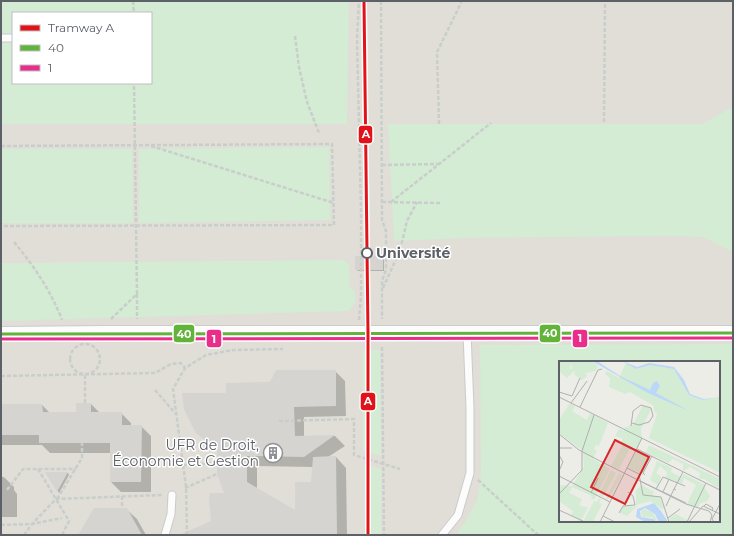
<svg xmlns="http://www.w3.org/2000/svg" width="734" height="536" font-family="Montserrat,sans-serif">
<rect width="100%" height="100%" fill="#edede8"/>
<path fill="#e0ded7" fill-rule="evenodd" d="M1,1H733V535H1ZM13,13H151V83H13ZM560,362H719V521H560Z"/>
<path fill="#d4ebd4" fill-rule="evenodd" d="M1,1H349L347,124H1ZM13,13H151V83H13Z
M733,107V252L703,237L672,236L465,238L394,241L388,124H702Z
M329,147L330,220L139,223V149Z
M1,149H132L133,223H1Z
M344,260L349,265L350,287L355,292V303L348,311L1,321V263Z
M733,344V535H457L477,501L481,475L480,345ZM560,362H719V521H560Z
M363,350H380L381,456L363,451Z
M364,464L381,469V535H365Z"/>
<path fill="#0003" fill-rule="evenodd" d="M1,1H117L1,2Z
M382,257L384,258V271H358L356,269Z
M335,371L345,381L346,416L304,417V437L335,436L345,446L328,457H336L346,468L347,535H195L212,522L226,494L218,451L198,433L227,394L271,383ZM257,466L313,467L312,483L296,512L257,489Z
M77,404H91L100,413H121L131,423V426H141L151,436V492H121L111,482V453H50L42,445H1V405H42L50,413H77Z
M47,473H68L69,475L59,493Z
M1,477H4L14,487V490L17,494V517H1Z
M126,509L137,519L146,535H79Z"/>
<path fill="#d5d4d1" d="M355,256H383V270H355Z
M276,370H336V406L294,407L295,436L335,435L304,457L247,456V482L295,510V482H311L313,457L336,456L337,535H179L211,521L209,500L210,493H224L217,474V449L197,434L192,426L184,409L182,393H226V383L270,382Z
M76,403H91V412H122V425H142L141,482H110V443H39V435H1V404H42L43,412H76Z
M45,472H68L57,492Z
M94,508H127L142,535H78Z"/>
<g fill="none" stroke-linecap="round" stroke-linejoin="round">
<g stroke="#cacbca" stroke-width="9">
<path id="lane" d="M1,38H13
M165,535L171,514L172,495
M442,535L458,515L470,473V408L467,333"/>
</g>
<g stroke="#cacbca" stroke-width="16">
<path id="street" d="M1,334L105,333H733"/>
</g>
<path stroke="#c9cecb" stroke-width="2.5" stroke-dasharray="4 2" stroke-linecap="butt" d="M133,1L134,13
M381,1L382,220L386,231V270L382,281V319
M295,36L299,67L307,102L319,133
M604,122L605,1
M439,124L437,52L462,1
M1,146L332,144L334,225L1,226
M151,146L334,203
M382,165L439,164
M382,202L440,203
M391,202L491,123
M14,242C34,266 51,291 62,320
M383,288L400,250L407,221L417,202
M137,294V319
M111,319L137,294L134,83
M359,320L361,296V211L357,39L359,1
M70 359a15 15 0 1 1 30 0a15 15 0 1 1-30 0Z
M382,347L384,535
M1,376L155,373L171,364L181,363L185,368
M155,390L176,414
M85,403V374
M279,421L354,419V455L400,469
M183,465L217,463
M38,469L69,521L62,535
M478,480L538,535
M185,488L217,474
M7,490L23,469H76
M122,496V508
M57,499L82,458V443
M1,525L32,524L62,518
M24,535L32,524L56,499L162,495
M187,535L186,487L173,389L185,368L206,355L233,350L283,349"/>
<use href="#lane" stroke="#fcfcfc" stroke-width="7"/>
<use href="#street" stroke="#fcfcfc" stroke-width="14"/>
<g stroke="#fff" stroke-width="6">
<path id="bus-1" d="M1,334L733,333"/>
</g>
<g stroke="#fff" stroke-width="6">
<path id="bus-2" d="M1,339L733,338"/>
</g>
<use href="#bus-1" stroke="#62b33a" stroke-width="3"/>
<use href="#bus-2" stroke="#e92d8b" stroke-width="3"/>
<g stroke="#fff" stroke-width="6">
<path id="tram-1" d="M364,1L368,333V535"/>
</g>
<use href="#tram-1" stroke="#e2121a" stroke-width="3"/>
</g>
<defs>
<g id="building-ring" transform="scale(1)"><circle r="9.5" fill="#fff" stroke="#8f9194" stroke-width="1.5"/><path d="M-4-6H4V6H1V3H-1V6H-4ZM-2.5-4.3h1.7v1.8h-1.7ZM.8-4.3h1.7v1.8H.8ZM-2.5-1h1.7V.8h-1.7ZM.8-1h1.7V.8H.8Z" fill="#8f9194"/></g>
</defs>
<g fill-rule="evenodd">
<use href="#building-ring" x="273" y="453"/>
</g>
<circle fill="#fff" stroke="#5c6067" stroke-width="2" cx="367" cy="253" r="5"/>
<g text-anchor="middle" stroke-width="3" stroke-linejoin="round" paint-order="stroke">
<g font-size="14" font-weight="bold" fill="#5c6067" stroke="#fff" text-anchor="start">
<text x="376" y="258">Université</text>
</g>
<g font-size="14" fill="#5c6067" stroke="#fff" text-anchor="end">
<text x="259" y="450">UFR de Droit,<tspan x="259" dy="16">Économie et Gestion</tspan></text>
</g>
</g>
<g transform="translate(559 361)">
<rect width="161" height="161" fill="#edede8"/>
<path d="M0,0H14L11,7L13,8V1L16,0H33L39,5L37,10L26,12L28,15L23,19L15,13L16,9L8,17L0,10ZM67,2L77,8L91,4L115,8L130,34L144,39L161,36V112L90,77L98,53L95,50V45L71,31L66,33L50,26L51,17L46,13L48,10L60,17ZM11,42L16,45L13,50L28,59L31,52L49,62L40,85L37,84L35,88L38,90L34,98L51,108L35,139L32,137L33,135L13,126L10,132L23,138L20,145L29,146L22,160L24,161H19L20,159L12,154L14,150L0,140V124L13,125L25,106L24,90L0,72V59ZM84,44L92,48L82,68L83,77L78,88L74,86L70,89L60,108L52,105L63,85V77L56,75L60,68L65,70L64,76L66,66L74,64ZM90,84L161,118L159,127L145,118H140L141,112L131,106L124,110V103L114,98L109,102L87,91ZM78,89L91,96L84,114L69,106ZM98,100L113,107L112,111L122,116L125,113L146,124L145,126L151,135L148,140L142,142L138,146L140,148L118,140L128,143L137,124L125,117L123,123L107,117L108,111L101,105L97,112L102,115L99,124L91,119ZM52,109L57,112L44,136L40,134ZM60,112L63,114L49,139L47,137ZM83,124L95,131L93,134L101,137L105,147L103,148L92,140L77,144V129ZM40,137L42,138L40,142L43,143L34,161H28L25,159L35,140L38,141ZM65,143L74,146L79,144L68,155L61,152ZM85,148L94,152L99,161L93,156H83L82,150ZM117,153L130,160L129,161H111V157Z" fill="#d4ebd4"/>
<path d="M33,0H38L61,15L91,29L94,22L98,20L101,25L97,32L130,50L89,32ZM63,0L78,6L90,2L115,6L125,19L131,33L145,38L161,36L144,39L130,34L115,8L91,4L77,8ZM95,142L102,150L109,161H100L96,153L86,147L81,150L82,156L95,158L97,161H86L77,156L78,148Z" fill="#bbd8f8"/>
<path fill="none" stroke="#afb1b0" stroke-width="1" d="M0,31L13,35L21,17M0,36L161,116M12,42L28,20M21,46L39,9L43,8M72,65L74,50L82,44L92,47L94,55L90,61L80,64L73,62M0,73L20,89L43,101L127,143L150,150L153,154L151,161M0,87H13M78,88L161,129M0,94L4,101L0,110M68,107L80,113L84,134L102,136L110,161M86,114L84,112L93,95M0,115L51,141M81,120L127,142M97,128L104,116L126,125M117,129L115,128L124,111M104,131L110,118M32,132L39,117M0,133L23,109V90L35,54M107,145L115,128M145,145L147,143L154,147L153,149M0,149L26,161M60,152L64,145L76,144L74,135L69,131M44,155L56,161M109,157L121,148M41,161L83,77M128,161L147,122M130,161L144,145L161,153M155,161L153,158L161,143"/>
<path fill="#d62828" fill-opacity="0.15" stroke="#d62828" stroke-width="2" d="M56,79L90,96L66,143L32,126Z"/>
<rect width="161" height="161" fill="none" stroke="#5c6067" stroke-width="2"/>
</g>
<g stroke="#fff" stroke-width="1.5">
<rect x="358" y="125" width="15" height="19" rx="4" fill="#e2121a"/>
<rect x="539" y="324" width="22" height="19" rx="4" fill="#62b33a"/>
<rect x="173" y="324" width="22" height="19" rx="4" fill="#62b33a"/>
<rect x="572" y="329" width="16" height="19" rx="4" fill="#e92d8b"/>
<rect x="206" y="329" width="16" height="19" rx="4" fill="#e92d8b"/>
<rect x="360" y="392" width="16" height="19" rx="4" fill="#e2121a"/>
</g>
<g font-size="11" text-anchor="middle" font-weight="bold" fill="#fff">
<text x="366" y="138">A</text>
<text x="550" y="337">40</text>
<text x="184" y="338">40</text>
<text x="580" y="342">1</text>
<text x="214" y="343">1</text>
<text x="368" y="405">A</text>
</g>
<rect width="734" height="536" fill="none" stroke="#5c6067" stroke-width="4"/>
<rect x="12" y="12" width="140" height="72" fill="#ffffff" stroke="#bebfc2"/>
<rect x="20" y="25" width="20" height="6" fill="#e2121a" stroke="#bebfc2"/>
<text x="48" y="32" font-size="12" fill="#5c6067">Tramway A</text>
<rect x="20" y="45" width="20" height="6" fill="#62b33a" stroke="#bebfc2"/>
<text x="48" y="52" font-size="12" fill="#5c6067">40</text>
<rect x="20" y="65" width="20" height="6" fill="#e92d8b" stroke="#bebfc2"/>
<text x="48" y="72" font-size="12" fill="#5c6067">1</text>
</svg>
